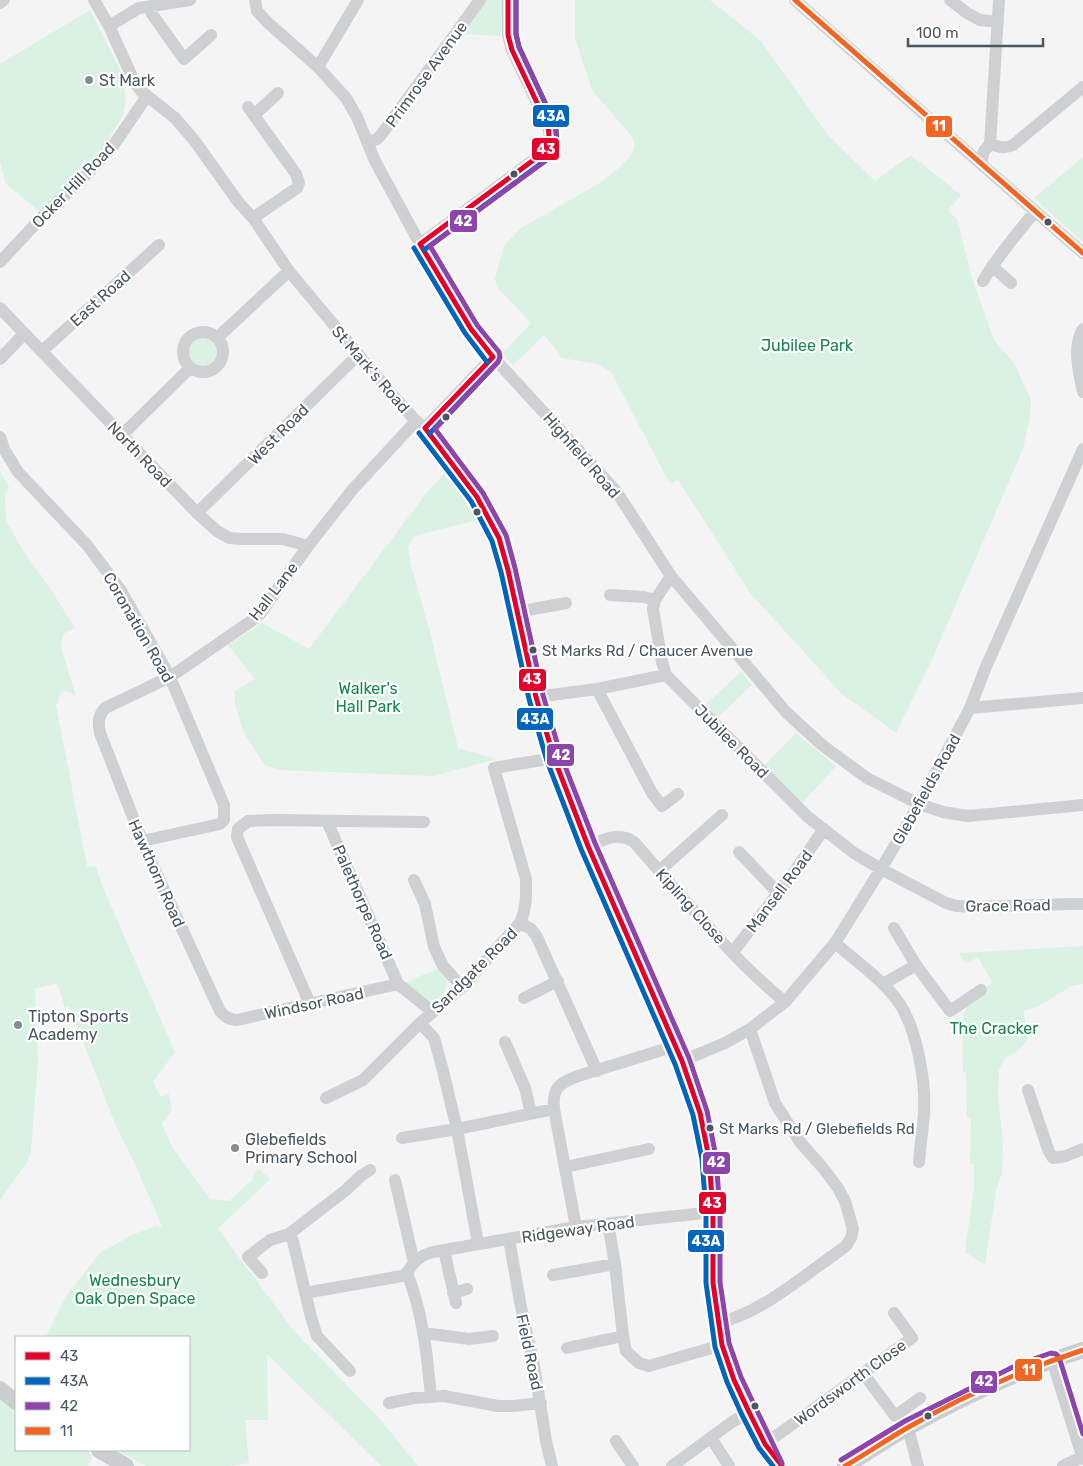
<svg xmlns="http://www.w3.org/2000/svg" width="1083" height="1466" font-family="Rubik,sans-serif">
<rect width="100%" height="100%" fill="#f4f4f4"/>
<path fill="#d9f2e3" d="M486,0H503L501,36L460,34Z
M575,0H710L760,40L827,134L875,181L911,155L961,195L948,210L958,221L973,281L994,340L1014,363L1031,400L1030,416L1023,449L930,664L896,733L842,694L751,594L678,480L670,484L611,372L597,364L561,358L559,353L544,335L513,365L502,354L531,323L497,287L495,279L504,246L521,228L598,184L620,167L632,154L635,144L632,137L592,90L575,38Z
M90,10L120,70L126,98L123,116L100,152L40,212L5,183L0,161V64Z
M1083,157V242L1034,198Z
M188 352a15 15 0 1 1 30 0a15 15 0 1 1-30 0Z
M0,471L9,487L5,494L6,521L23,550L50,588L75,628L63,634L61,647L76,696L65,691L61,692L56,705L87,866L96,867L104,890L175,1052L153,1082L161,1097L169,1094L172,1110L162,1123L172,1147L210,1199L229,1201L253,1179V1175L258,1169L270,1179L218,1229L294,1331L380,1419L418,1466H381L267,1354L268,1420H245L249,1463L230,1466H146L117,1450H189V1337H46L66,1296L100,1253L132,1235L156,1226L158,1228L162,1226L135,1164L116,1126L69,1006L65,1008L57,983L35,989L38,1062L31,1151L28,1161L0,1200Z
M446,472L477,520L415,536L408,547L412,569L430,632L458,748L493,758L494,760L433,776L278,770L265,765L244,733L235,704V691L255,679L228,645L262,623L309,649L428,491Z
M741,672L752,685L716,719L704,706Z
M796,733L836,766L802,803L764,766Z
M1083,946V984L1072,986L1041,1005L1024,1011L1027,1041L1017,1052L1005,1058L1000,1067L999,1071L998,1096L1003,1143L1002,1173L996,1190L985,1265L965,1252L974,1187V1164H970L971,1118H967L966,1073L963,1072C963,1057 960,1019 967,1006C970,1000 986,988 992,982L978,957L966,964L959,953Z
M439,968L447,980C445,993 444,995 432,1001L422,999L404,983Z
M0,1399L16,1410V1450H84L89,1452L92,1458L88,1466H0Z"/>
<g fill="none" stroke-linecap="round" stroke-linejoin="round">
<path stroke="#ced0d2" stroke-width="12" d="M94,0L109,26L134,81L141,91L175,118L194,140L239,203L253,218L289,271L388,390L416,421L425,428L444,452L477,497L499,538L508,570L536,697L554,758L588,846L682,1061L700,1113L709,1158L713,1212V1283L722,1345L734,1380L757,1427L775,1466
M255,0L257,11L267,22L318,67L346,98L357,117L375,161L420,244L471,329L493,357L616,491L671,576L786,712L822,745L867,778L919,804L943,812L968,816L1083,805
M795,0C890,85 987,169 1083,253
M950,0L967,13L980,20L998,22
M0,3L4,0
M150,6L152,14L184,59L211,35
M109,26L139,8L190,0
M318,67L358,0
M248,107L296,174L299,183L297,188L253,218
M254,115L278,93
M368,142L377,139L381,135L480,0
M990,144C999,147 1005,149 1013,145L1083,87
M981,163L984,151L990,144L999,0
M420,244L543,153C550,143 551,138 548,126L512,50L508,35V0
M0,262L42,217L89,172L113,146L147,96
M992,266L1011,283
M983,281C998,256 1016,234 1035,212
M0,308L197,513L217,531L229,538L242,539H283L308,546
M1083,329C1072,346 1079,373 1083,392
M183 352a20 20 0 1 1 40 0a20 20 0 1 1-40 0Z
M217,338L289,271
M42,351L159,245
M0,359L24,334
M425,428L493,357
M122,435L190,368
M0,437L4,449L18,472L87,545L120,589L170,677L224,805V820L220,824L142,841
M197,513L358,355
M671,576L655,600L653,609L662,662L666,675L808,817L854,853L881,869L946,903L956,906L975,907L1069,904H1083
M610,595L644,597L655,600
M517,612L566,603
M597,689L652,793L662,806L678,794
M536,697L597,689L666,675
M970,708L1083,698
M327,821L398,984L433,1012
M588,846C604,840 617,831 634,842C681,895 730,957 785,1002
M739,852L778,893
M659,871L722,815
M414,880L425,904L434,947L443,966L462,987
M520,923L531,929L537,937L597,1071
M835,943C856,961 887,983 901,1006C917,1032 926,1082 924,1113C923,1129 920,1146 919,1162
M733,952L794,872L824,829
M916,965L950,1011L981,990
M398,984L237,1020C228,1019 225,1017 220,1011L147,853L100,733C98,722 98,716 105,708L170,677L254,619L260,614L308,546L353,489L416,421
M883,984L916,965L894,928
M524,998L558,981
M310,1004L237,837L238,829L248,821L274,820L424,822
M420,1023L434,1038L442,1067L457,1129L478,1243
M505,1042L525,1088L531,1113
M682,1061L725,1043L750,1029L785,1002L835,943L881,869L919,804L970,708L985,669L1083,449
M1028,1090L1049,1152L1053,1158L1066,1156L1083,1149
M326,1098L363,1080L420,1023L462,987L520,923C527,907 526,896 526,879L494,768L554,758
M402,1138L457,1129L554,1109
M565,1167L649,1149
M395,1180L414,1263
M608,1224L615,1264L623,1336L626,1351L639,1363L649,1366L722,1345
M576,1227L554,1109C552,1088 559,1083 578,1076L675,1046
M289,1234L346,1190L362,1175L370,1170
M509,1239L520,1302L534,1365L546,1441L552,1466
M444,1250L456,1303
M262,1273L248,1257L270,1240L289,1234L293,1241L311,1317L317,1336L350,1371
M407,1273C423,1313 427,1354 431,1397
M553,1275L615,1264
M305,1293L402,1276C409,1273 409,1268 414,1263C419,1257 425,1254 433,1252L576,1227L713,1212
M453,1293L467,1289
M719,1323C763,1311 798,1280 835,1254L846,1246L851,1238L853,1229L845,1201L838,1188L823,1168L800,1142L775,1103L750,1029
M425,1336L431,1334L469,1339L493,1336
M567,1348L623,1336
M1052,1360L1083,1459
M863,1373L895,1416L920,1398
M389,1403L414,1398L444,1396L498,1406H514L541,1403
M908,1428L918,1466
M711,1438L729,1466
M616,1441L633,1466
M765,1444L912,1338L894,1313
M672,1466L732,1422L749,1412
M1063,1466L1082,1457"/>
<path stroke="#caced1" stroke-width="16" d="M0,1389L16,1402
M99,1450L126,1466
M845,1466C866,1454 886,1440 907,1428C963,1397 1022,1369 1083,1350"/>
<g stroke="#fff" stroke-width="9">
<path id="bus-1" d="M420,244L543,153C549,144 550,137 548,126L512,50L508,35V0
M420,244L471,329L493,357
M425,428L477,497L499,538L508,570L536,697L554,758L588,846L682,1061L700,1113L709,1158L713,1212V1283L722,1345L734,1380L749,1412L765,1444L782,1466
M425,428L493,357"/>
</g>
<g stroke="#fff" stroke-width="9">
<path id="bus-2" d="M414,248L465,333L487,362
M424,250L547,159C557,148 558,137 555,124L519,47L516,34V0
M419,433L471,501L492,541L501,572L529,699L547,761L581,849L675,1064L693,1115L702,1159L706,1212V1283L715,1347L727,1382L742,1415L759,1448L773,1466
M430,433L498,362"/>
</g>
<g stroke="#fff" stroke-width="9">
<path id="bus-3" d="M516,0V34L519,47L555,124L557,142L554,150L548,159L430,246L477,325L499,352L500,357L498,362L435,429L483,493L506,535L515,568L543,695L561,756L595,843L689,1058L707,1111L716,1157L720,1212V1282L729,1343L741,1377L782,1463
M841,1460L905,1421L1019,1364L1051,1353L1056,1354L1059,1357L1083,1434"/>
</g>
<g stroke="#fff" stroke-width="9">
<path id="bus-4" d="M795,0L1083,253
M845,1466C866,1454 886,1440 907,1428C963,1396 1022,1370 1083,1350"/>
</g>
<use href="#bus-1" stroke="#e4002b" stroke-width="5"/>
<use href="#bus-2" stroke="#0065bd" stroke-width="5"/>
<use href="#bus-3" stroke="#8e44ad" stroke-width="5"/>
<use href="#bus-4" stroke="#f26522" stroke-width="5"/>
</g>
<g fill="#868d94" stroke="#fff" stroke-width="2">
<circle cx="89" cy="80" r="5"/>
<circle cx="18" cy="1025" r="5"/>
<circle cx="235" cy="1148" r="5"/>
</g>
<g fill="#4a5661" stroke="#fff" stroke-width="2">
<circle cx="514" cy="174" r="4.5"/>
<circle cx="1048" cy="222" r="4.5"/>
<circle cx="446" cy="417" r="4.5"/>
<circle cx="477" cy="512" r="4.5"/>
<circle cx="533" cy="650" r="4.5"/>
<circle cx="710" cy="1128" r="4.5"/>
<circle cx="755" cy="1406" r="4.5"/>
<circle cx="928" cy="1416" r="4.5"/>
</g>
<g text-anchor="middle" stroke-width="4.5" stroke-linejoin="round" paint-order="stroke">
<g font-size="15" fill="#4a5661" stroke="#fff" text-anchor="start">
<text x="542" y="656">St Marks Rd / Chaucer Avenue</text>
<text x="719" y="1134">St Marks Rd / Glebefields Rd</text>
</g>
<g font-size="16" fill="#4a5661" stroke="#fff">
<text transform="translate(426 74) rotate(-54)" y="6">Primrose Avenue</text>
<text transform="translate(73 185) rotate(-46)" y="6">Ocker Hill Road</text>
<text transform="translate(100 298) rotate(-42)" y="6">East Road</text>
<text transform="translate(371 369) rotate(49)" y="6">St Mark's Road</text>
<text transform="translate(278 434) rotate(-45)" y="6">West Road</text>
<text transform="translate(140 454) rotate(46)" y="6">North Road</text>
<text transform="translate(582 455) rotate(49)" y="6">Highfield Road</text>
<text transform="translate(273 591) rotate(-52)" y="6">Hall Lane</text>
<text transform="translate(139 627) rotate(60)" y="6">Coronation Road</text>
<text transform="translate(732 741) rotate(45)" y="6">Jubilee Road</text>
<text transform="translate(926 789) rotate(-61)" y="6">Glebefields Road</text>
<text transform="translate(157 873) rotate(66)" y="6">Hawthorn Road</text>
<text transform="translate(779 891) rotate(-53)" y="6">Mansell Road</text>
<text transform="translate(363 902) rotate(66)" y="6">Palethorpe Road</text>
<text transform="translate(1008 905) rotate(-1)" y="6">Grace Road</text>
<text transform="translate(691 906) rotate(48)" y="6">Kipling Close</text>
<text transform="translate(474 970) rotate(-45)" y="6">Sandgate Road</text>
<text transform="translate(314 1003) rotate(-12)" y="6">Windsor Road</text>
<text transform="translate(578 1229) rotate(-8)" y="6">Ridgeway Road</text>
<text transform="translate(530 1352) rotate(78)" y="6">Field Road</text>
<text transform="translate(850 1382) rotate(-36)" y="6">Wordsworth Close</text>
</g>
<g font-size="16" fill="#4a5661" stroke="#fff" text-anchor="start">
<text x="99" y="86">St Mark</text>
<text x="28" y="1022">Tipton Sports<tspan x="28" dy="18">Academy</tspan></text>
<text x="245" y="1145">Glebefields<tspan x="245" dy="18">Primary School</tspan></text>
</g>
<g font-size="16" fill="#17864f" stroke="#fff">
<text x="807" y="351">Jubilee Park</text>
<text x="368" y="694">Walker's<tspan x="368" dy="18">Hall Park</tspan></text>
<text x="994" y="1034">The Cracker</text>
<text x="135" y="1286">Wednesbury<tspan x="135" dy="18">Oak Open Space</tspan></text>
</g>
</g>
<g stroke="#fff" stroke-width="2">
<rect x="532" y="104" width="38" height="24" rx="5" fill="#0065bd"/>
<rect x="925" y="115" width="28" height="23" rx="5" fill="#f26522"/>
<rect x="531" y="137" width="29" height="24" rx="5" fill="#e4002b"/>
<rect x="449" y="209" width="29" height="24" rx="5" fill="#8e44ad"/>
<rect x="518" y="668" width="29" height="24" rx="5" fill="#e4002b"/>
<rect x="516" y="707" width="38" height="24" rx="5" fill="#0065bd"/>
<rect x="546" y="743" width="29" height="24" rx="5" fill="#8e44ad"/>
<rect x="702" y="1151" width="29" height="24" rx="5" fill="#8e44ad"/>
<rect x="698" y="1191" width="29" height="24" rx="5" fill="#e4002b"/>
<rect x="687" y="1229" width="38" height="24" rx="5" fill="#0065bd"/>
<rect x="1014" y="1358" width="29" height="24" rx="5" fill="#f26522"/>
<rect x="970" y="1370" width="28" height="24" rx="5" fill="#8e44ad"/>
</g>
<g font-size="14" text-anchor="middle" font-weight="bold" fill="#fff">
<text x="551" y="121">43A</text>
<text x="939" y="131">11</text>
<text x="546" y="154">43</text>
<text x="463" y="226">42</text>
<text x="532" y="684">43</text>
<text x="535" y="724">43A</text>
<text x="561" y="760">42</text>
<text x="716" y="1167">42</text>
<text x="712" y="1208">43</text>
<text x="706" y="1246">43A</text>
<text x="1029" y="1375">11</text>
<text x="984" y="1386">42</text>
</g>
<rect x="15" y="1336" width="175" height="115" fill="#ffffff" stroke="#b7bbc0"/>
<rect x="25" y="1352" width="25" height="8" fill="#e4002b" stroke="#b7bbc0"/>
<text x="60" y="1361" font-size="15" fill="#4a5661">43</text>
<rect x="25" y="1377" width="25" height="8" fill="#0065bd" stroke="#b7bbc0"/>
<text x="60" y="1386" font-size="15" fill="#4a5661">43A</text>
<rect x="25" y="1402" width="25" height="8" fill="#8e44ad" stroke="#b7bbc0"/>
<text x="60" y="1411" font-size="15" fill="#4a5661">42</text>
<rect x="25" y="1427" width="25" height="8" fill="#f26522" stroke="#b7bbc0"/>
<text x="60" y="1436" font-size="15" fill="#4a5661">11</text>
<path d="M908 38v8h135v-8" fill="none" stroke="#4a5661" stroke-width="2.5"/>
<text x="916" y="38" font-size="15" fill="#4a5661" stroke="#ffffff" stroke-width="4" paint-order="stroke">100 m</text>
</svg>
